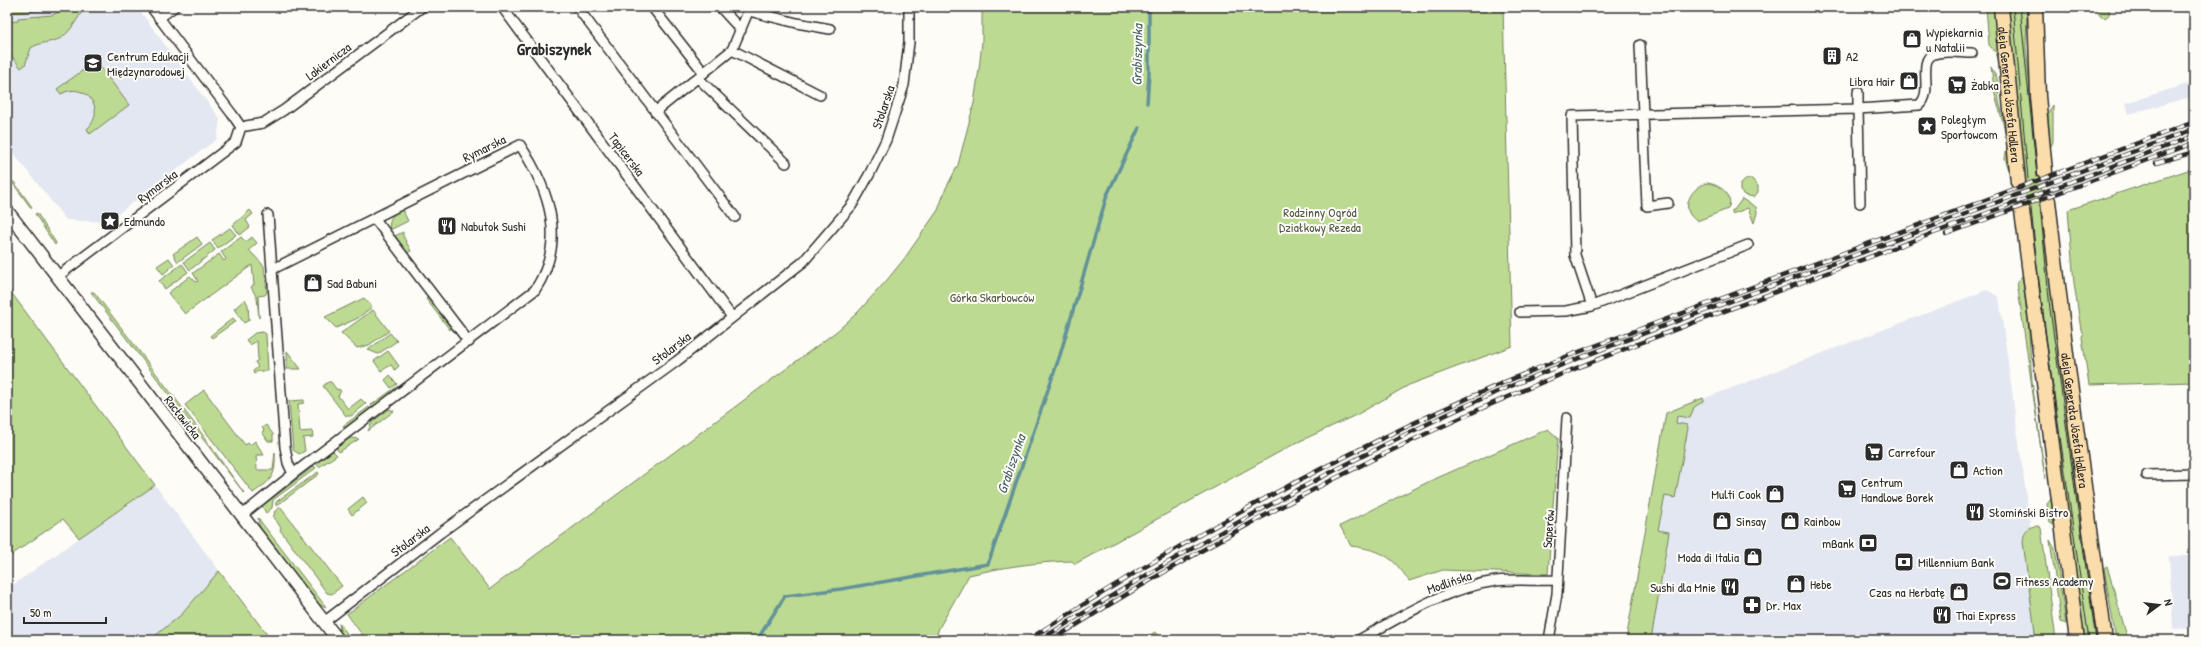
<svg xmlns="http://www.w3.org/2000/svg" width="2201" height="647" font-family="'Patrick Hand',sans-serif">
<rect width="100%" height="100%" fill="#fdfcf7"/>
<filter id="ink" filterUnits="userSpaceOnUse"><feTurbulence type="fractalNoise" baseFrequency=".025" numOctaves="2"/><feDisplacementMap in="SourceGraphic" scale="8" xChannelSelector="R" yChannelSelector="G"/><feConvolveMatrix kernelMatrix="1 2 1 2 8 2 1 2 1" color-interpolation-filters="sRGB"/></filter>
<g filter="url(#ink)">
<path fill="#e3e7f1" d="M7,7H137L220,119L217,139L107,222L66,220L7,145Z
M2194,82V96L2129,114L2126,103Z
M1987,290L1999,297L2046,640H1626L1666,413Z
M155,485L271,640H7V589Z
M2169,556H2194V628L2173,629Z"/>
<path fill="#bdda92" stroke="#74825e" d="M2098.5 12a5.5 5.5 0 1 1 11 0a5.5 5.5 0 1 1-11 0Z
M7,7H61L51,10L7,13Z
M70,7H86C77,17 73,30 61,38C52,43 39,42 31,48L25,65L21,68L7,50V22L18,21V18L52,15Z
M982,7H1503L1512,346L1409,385L1358,414L1296,443L1075,564L1072,561C1037,562 1003,567 969,575L939,628L935,640H366L347,614L450,537L490,589L837,331L857,313L887,280L904,259L938,210L946,188L958,165L974,103L979,69L982,42Z
M1986,7H1994L2000,63L1996,53L1989,45Z
M2008,7H2027L2026,47L2043,213L2100,640H2085L2032,257Z
M96,61L129,105L90,134L87,129C108,110 85,80 61,94L57,89Z
M1991,67L1997,78L1999,101L2005,125L2011,175L2005,159L2007,146L2004,127L1995,94Z
M2053,105V142L2050,148L2048,114Z
M2194,168V382L2089,385L2082,337L2083,334L2081,330L2074,283L2068,210Z
M1747,179H1752L1758,186V192L1754,197L1744,195L1740,191V184Z
M12,182H14L32,207L31,208Z
M1707,183C1719,184 1735,195 1728,209L1697,221C1678,210 1691,187 1707,183Z
M1742,199L1756,207L1757,213L1754,223L1748,208L1732,214V210H1734Z
M402,209L408,221L390,230C388,219 392,214 402,209Z
M250,210L253,214L246,220L250,227L240,235L233,225Z
M37,213L56,243L55,245L35,214Z
M230,228L236,235L218,248L212,240Z
M403,232V236L411,251L407,253L395,236Z
M197,237L202,244L178,262L173,254Z
M241,237L246,242L252,237L257,243L249,250L264,266L267,292L265,295L258,296L259,318L257,298L251,287L254,285L252,265L185,314L168,293L190,276L196,282L198,281L193,273L219,254L224,261L226,259L221,252Z
M210,243L215,250L190,270L184,262Z
M169,258L174,265L163,274L157,266Z
M182,264L188,272L165,289L159,281Z
M2022,276L2028,320L2032,381L2045,478L2017,282Z
M7,287L155,485L79,538L63,519L7,558Z
M91,292H94L197,427L244,493Z
M428,297L451,328L450,330L426,299Z
M364,298L372,307L358,318L336,328L325,317Z
M245,299L248,305L249,320L244,323L234,309Z
M373,310L389,331L369,345L357,348L341,333Z
M233,318L236,321L212,338L210,336Z
M263,332L266,334L268,371H258L254,374L253,371L258,367L255,362L258,360L257,341L250,345L246,340L255,333Z
M390,333L397,341L378,354L368,350Z
M287,351L301,369H287Z
M388,351L399,366L395,370L391,365L381,371L374,361Z
M390,375L397,384L391,388L385,380Z
M328,382H331L337,390L339,389L341,391L338,396L348,409L361,399L366,404L351,416H346L323,386Z
M398,386L400,388L373,408L371,405Z
M204,390L245,445L248,443L250,445L255,441L264,455H256L257,470H273L275,452C276,476 273,479 253,493L185,405Z
M1703,398L1704,401L1694,407L1690,418L1677,416L1676,423L1687,425L1688,428L1675,498L1665,496L1658,530L1669,532L1651,640H1626L1666,413Z
M304,400V403L298,404L300,432L312,431L313,437L303,438L305,451L299,454L293,450L289,401Z
M369,407L371,410L345,429L343,426Z
M389,409L394,411L368,431L372,422Z
M266,425L273,434V441H268L262,432L264,430L262,428Z
M1548,429L1558,438L1548,574L1443,570L1409,581C1392,555 1380,550 1351,546L1340,526L1428,482Z
M350,438L359,439L339,452L336,448Z
M333,451L337,455L319,467L316,463Z
M314,466L316,468L273,500L272,508L266,513L262,506Z
M318,472L319,474L276,506V502Z
M363,497L367,503L352,515L348,509Z
M2051,499H2052L2054,525L2050,523L2047,504Z
M280,507L342,586L332,594L327,593L280,530L281,528L273,516L275,514L274,512Z
M258,518L326,607L318,604L260,529Z
M2038,526L2041,528L2056,640H2036L2023,542C2024,531 2027,526 2038,526Z
M2050,540L2055,549L2066,624L2061,622Z
M2107,566L2128,640H2116L2104,568Z
M219,571L271,640H150L182,614Z
M339,623L352,640H345L340,631Z
M1155,632L1160,640H1142Z"/>
<g fill="none" stroke-linecap="round" stroke-linejoin="round">
<path stroke="#629298" stroke-width="3.5" d="M1147,103L1149,74V7
M757,640L785,596L841,589L988,564L1060,355L1107,195L1139,128"/>
<path stroke="#d3d2ce" stroke-width="14" stroke-dasharray="14 7" stroke-linecap="butt" d="M2045,172L2048,201
M2018,182L2022,211"/>
<g stroke="#2b2b2b" stroke-width="12">
<path id="street" d="M502,7L732,317
M577,7L735,217
M652,7L704,73
M720,7L741,30
M749,11L797,23L830,29
M159,18L174,7
M1640,45L1647,206L1668,203
M732,50L820,95
M698,78L786,163
M655,112L732,50L750,7
M246,126L263,123L284,110L422,7
M1860,203L1858,109L1919,105C1935,92 1916,61 1934,54C1945,50 1961,53 1972,53
M268,215L285,447L288,463L293,474
M375,219L469,342
M1748,245L1592,306L1575,255L1572,116L1858,109V92
M57,277L236,142L241,127L232,114L151,7
M1520,312L1566,311L1592,306
M2147,475L2194,474
M241,516L293,474L535,290C567,241 550,191 520,145L273,269
M324,622L440,533L677,361L803,262L852,205L869,175L886,140L904,85L909,42V7
M1359,640C1402,616 1446,588 1496,581C1516,579 1537,581 1557,580
M1549,640L1557,594L1567,418"/>
</g>
<g stroke="#2b2b2b" stroke-width="15">
<path id="secondary" d="M7,211L338,640"/>
</g>
<g stroke="#2b2b2b" stroke-width="17">
<g id="primary">
<path id="s1" d="M2001,7L2018,182"/>
<path d="M2035,7L2038,96L2045,172"/>
<path id="s2" d="M2048,201L2066,354L2105,640"/>
<path d="M2022,211L2077,640"/>
</g>
</g>
<use href="#street" stroke="#fdfcf7" stroke-width="9"/>
<use href="#secondary" stroke="#fdfcf7" stroke-width="12"/>
<use href="#primary" stroke="#faddab" stroke-width="14"/>
<path stroke="#2b2b2b" stroke-width="1" d="M2013,7L2028,179
M2020,7L2037,176
M2040,204L2050,309L2096,640
M2031,208L2040,296L2089,640"/>
<g stroke="#2b2b2b" stroke-width="4.5">
<path id="rail" d="M2156,163L2194,152
M1946,234L2194,143
M1028,640C1196,530 1382,430 1568,356L2194,122
M1040,640C1171,558 1306,481 1446,415C1546,368 1650,331 1753,293C1900,238 2047,184 2194,129
M1052,640C1189,554 1330,476 1478,410C1585,362 1695,322 1805,281C1935,233 2064,184 2194,136"/>
</g>
<use href="#rail" stroke="#fdfcf7" stroke-width="3" stroke-dasharray="9" stroke-linecap="butt"/>
</g>
</g>
<defs>
<g id="shop-square" transform="scale(1)"><rect x="-9" y="-9" width="18" height="18" rx="4" fill="#2b2b2b" stroke="#fdfcf7"/><path d="M-5-2.5h2.3a2.7 3.5 0 0 1 5.4 0H5L5.5 6h-11ZM-1.5-2.5h3a1.5 2.3 0 0 0-3 0Z" fill="#fff"/></g>
<g id="building-square" transform="scale(1)"><rect x="-9" y="-9" width="18" height="18" rx="4" fill="#2b2b2b" stroke="#fdfcf7"/><path d="M-4-6H4V6H1V3H-1V6H-4ZM-2.5-4.3h1.7v1.8h-1.7ZM.8-4.3h1.7v1.8H.8ZM-2.5-1h1.7V.8h-1.7ZM.8-1h1.7V.8H.8Z" fill="#fff"/></g>
<g id="school-square" transform="scale(1)"><rect x="-9" y="-9" width="18" height="18" rx="4" fill="#2b2b2b" stroke="#fdfcf7"/><path d="M0-5L7-2L0 1L-7-2ZM-4 1L0 2.5L4 1V4Q0 6-4 4Z" fill="#fff"/></g>
<g id="supermarket-square" transform="scale(1)"><rect x="-9" y="-9" width="18" height="18" rx="4" fill="#2b2b2b" stroke="#fdfcf7"/><path d="M-6-5.5h2.5l.6 2H6L4.5 2H-2.5L-4.4-4H-6ZM-1.5 3.2a1.3 1.3 0 1 0 .1 0ZM3 3.2a1.3 1.3 0 1 0 .1 0Z" fill="#fff"/></g>
<g id="sight-square" transform="scale(1)"><rect x="-9" y="-9" width="18" height="18" rx="4" fill="#2b2b2b" stroke="#fdfcf7"/><path d="M0-6L1.8-2.2L6-1.7L2.9 1.2L3.7 5.4L0 3.3L-3.7 5.4L-2.9 1.2L-6-1.7L-1.8-2.2Z" fill="#fff"/></g>
<g id="restaurant-square" transform="scale(1)"><rect x="-9" y="-9" width="18" height="18" rx="4" fill="#2b2b2b" stroke="#fdfcf7"/><path d="M-5-6h1v4h1v-4h1v4h1v-4h1v5L-1.5 .5V6h-2V.5L-5-1ZM5-6V6H3V1.5H1.5Q1.5-4 5-6Z" fill="#fff"/></g>
<g id="bank-square" transform="scale(1)"><rect x="-9" y="-9" width="18" height="18" rx="4" fill="#2b2b2b" stroke="#fdfcf7"/><path d="M-6-4H6V4H-6ZM0-2.3a2.3 2.3 0 1 0 0 4.6a2.3 2.3 0 1 0 0-4.6Z" fill="#fff"/></g>
<g id="stadium-square" transform="scale(1)"><rect x="-9" y="-9" width="18" height="18" rx="4" fill="#2b2b2b" stroke="#fdfcf7"/><path d="M0-5a6.5 5 0 1 0 0 10a6.5 5 0 1 0 0-10ZM-3.5-1.8h7v3.6h-7Z" fill="#fff"/></g>
<g id="pharmacy-square" transform="scale(1)"><rect x="-9" y="-9" width="18" height="18" rx="4" fill="#2b2b2b" stroke="#fdfcf7"/><path d="M-2-6h4v4h4v4h-4v4h-4v-4h-4v-4h4Z" fill="#fff"/></g>
</defs>
<g fill-rule="evenodd">
<use href="#shop-square" x="1912" y="39"/>
<use href="#building-square" x="1832" y="56"/>
<use href="#school-square" x="93" y="63"/>
<use href="#shop-square" x="1909" y="81"/>
<use href="#supermarket-square" x="1957" y="85"/>
<use href="#sight-square" x="1927" y="126"/>
<use href="#sight-square" x="110" y="221"/>
<use href="#restaurant-square" x="447" y="226"/>
<use href="#shop-square" x="313" y="283"/>
<use href="#supermarket-square" x="1874" y="452"/>
<use href="#shop-square" x="1959" y="470"/>
<use href="#supermarket-square" x="1847" y="489"/>
<use href="#shop-square" x="1775" y="494"/>
<use href="#restaurant-square" x="1975" y="512"/>
<use href="#shop-square" x="1722" y="521"/>
<use href="#shop-square" x="1790" y="521"/>
<use href="#bank-square" x="1868" y="543"/>
<use href="#shop-square" x="1753" y="557"/>
<use href="#bank-square" x="1904" y="562"/>
<use href="#stadium-square" x="2002" y="581"/>
<use href="#shop-square" x="1796" y="584"/>
<use href="#restaurant-square" x="1730" y="587"/>
<use href="#shop-square" x="1959" y="592"/>
<use href="#pharmacy-square" x="1752" y="605"/>
<use href="#restaurant-square" x="1942" y="615"/>
</g>
<g text-anchor="middle" stroke-width="4" stroke-linejoin="round" paint-order="stroke">
<g font-size="13" fill="#2b2b2b" stroke="#fdfcf7" text-anchor="start">
<text x="1926" y="37">Wypiekarnia<tspan x="1926" dy="15">u Natalii</tspan></text>
<text x="107" y="61">Centrum Edukacji<tspan x="107" dy="15">Międzynarodowej</tspan></text>
<text x="1846" y="61">A2</text>
<text x="1895" y="86" text-anchor="end">Libra Hair</text>
<text x="1971" y="90">Żabka</text>
<text x="1941" y="124">Poległym<tspan x="1941" dy="15">Sportowcom</tspan></text>
<text x="124" y="226">Edmundo</text>
<text x="461" y="231">Nabutok Sushi</text>
<text x="327" y="288">Sad Babuni</text>
<text x="1888" y="457">Carrefour</text>
<text x="1973" y="475">Action</text>
<text x="1861" y="487">Centrum<tspan x="1861" dy="15">Handlowe Borek</tspan></text>
<text x="1761" y="499" text-anchor="end">Multi Cook</text>
<text x="1989" y="517">Słomiński Bistro</text>
<text x="1736" y="526">Sinsay</text>
<text x="1804" y="526">Rainbow</text>
<text x="1854" y="548" text-anchor="end">mBank</text>
<text x="1739" y="562" text-anchor="end">Moda di Italia</text>
<text x="1918" y="567">Millennium Bank</text>
<text x="2016" y="586">Fitness Academy</text>
<text x="1810" y="589">Hebe</text>
<text x="1716" y="592" text-anchor="end">Sushi dla Mnie</text>
<text x="1945" y="597" text-anchor="end">Czas na Herbatę</text>
<text x="1766" y="610">Dr. Max</text>
<text x="1956" y="620">Thai Express</text>
</g>
<g font-size="13" fill="#2b2b2b" stroke="#fdfcf7">
<text transform="translate(328 61) rotate(-37)" y="5">Lakiernicza</text>
<text dy="5" stroke="none"><textPath href="#s1" startOffset="88">aleja Generała Józefa Hallera</textPath></text>
<text transform="translate(883 107) rotate(-71)" y="5">Stolarska</text>
<text transform="translate(484 148) rotate(-26)" y="5">Rymarska</text>
<text transform="translate(627 154) rotate(53)" y="5">Tapicerska</text>
<text transform="translate(157 186) rotate(-37)" y="5">Rymarska</text>
<text transform="translate(671 348) rotate(-37)" y="5">Stolarska</text>
<text transform="translate(183 417) rotate(52)" y="5">Racławicka</text>
<text dy="5" stroke="none"><textPath href="#s2" startOffset="221">aleja Generała Józefa Hallera</textPath></text>
<text transform="translate(1548 529) rotate(-86)" y="5">Saperów</text>
<text transform="translate(410 540) rotate(-37)" y="5">Stolarska</text>
<text transform="translate(1449 582) rotate(-19)" y="5">Modlińska</text>
</g>
<g font-size="13" fill="#505745" stroke="#fdfcf7">
<text x="1320" y="217">Rodzinny Ogród<tspan x="1320" dy="15">Działkowy Rezeda</tspan></text>
<text x="992" y="302">Górka Skarbowców</text>
</g>
<g font-size="14" font-style="italic" fill="#465e61" stroke="#fdfcf7">
<text transform="translate(1137 55) rotate(-89)" y="5">Grabiszynka</text>
<text transform="translate(1011 464) rotate(-71)" y="5">Grabiszynka</text>
</g>
<g font-size="17" font-weight="bold" fill="#2b2b2b" stroke="#fdfcf7">
<text x="554" y="55">Grabiszynek</text>
</g>
</g>
<rect width="2201" height="647" fill="none" stroke="#fdfcf7" stroke-width="24"/>
<rect x="12" y="12" width="2177" height="623" fill="none" stroke="#2b2b2b" stroke-width="1.5" filter="url(#ink)"/>
<g transform="translate(2159 605) rotate(75)" stroke="#fdfcf7" stroke-width="3" paint-order="stroke">
<path d="M0-3L7 15L0 10L-7 15Z" fill="#2b2b2b"/>
<text y="-6" font-size="11" font-weight="bold" text-anchor="middle" fill="#2b2b2b">N</text>
</g>
<path d="M24 617v6h82v-6" fill="none" stroke="#2b2b2b" stroke-width="2"/>
<text x="30" y="617" font-size="12" fill="#2b2b2b" stroke="#fdfcf7" stroke-width="3" paint-order="stroke">50 m</text>
</svg>
